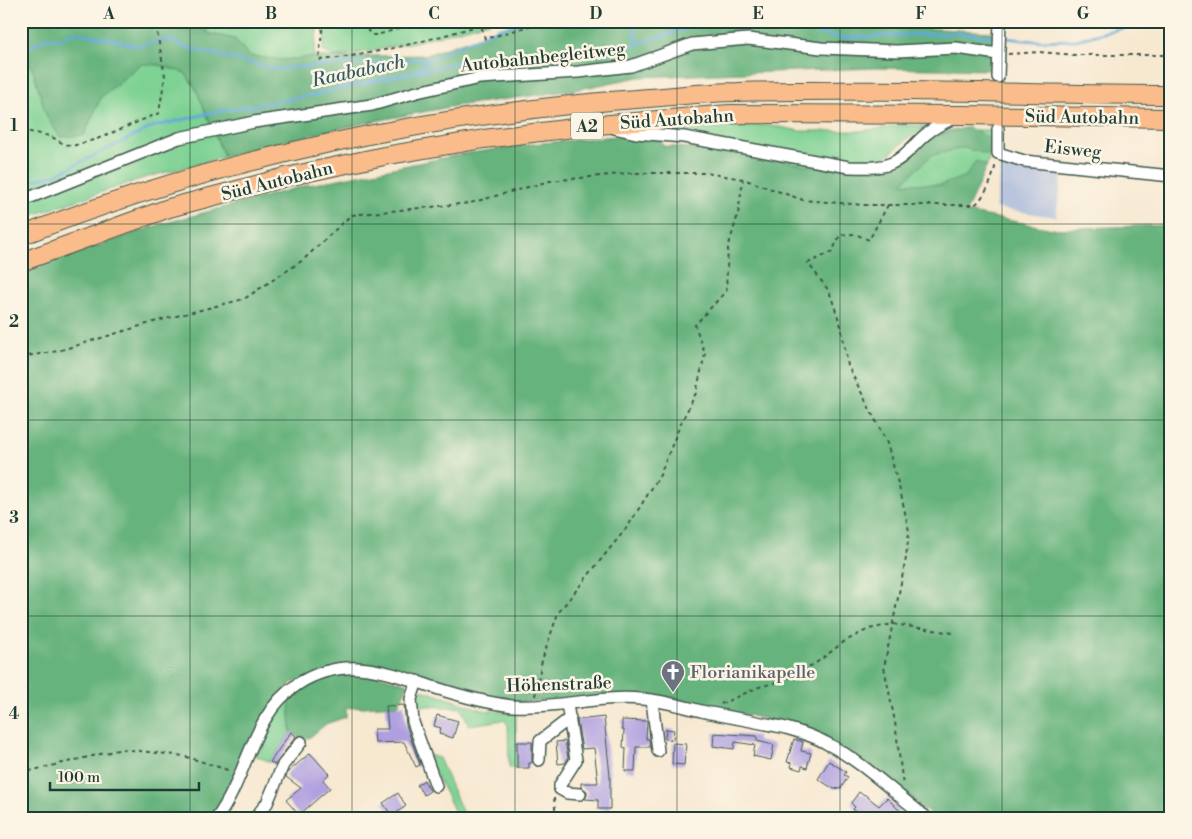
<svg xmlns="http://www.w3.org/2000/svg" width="1192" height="839" font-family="'Libre Bodoni',serif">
<rect width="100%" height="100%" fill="#fcf5e5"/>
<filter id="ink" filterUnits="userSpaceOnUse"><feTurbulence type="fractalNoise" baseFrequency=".02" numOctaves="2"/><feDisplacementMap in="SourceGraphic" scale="10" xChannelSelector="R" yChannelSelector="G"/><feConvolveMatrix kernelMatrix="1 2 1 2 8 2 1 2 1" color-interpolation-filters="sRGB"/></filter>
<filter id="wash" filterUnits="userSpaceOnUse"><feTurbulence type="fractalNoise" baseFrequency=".0096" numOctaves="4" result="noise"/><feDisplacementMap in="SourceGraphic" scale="20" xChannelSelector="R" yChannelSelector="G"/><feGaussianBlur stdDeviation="1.12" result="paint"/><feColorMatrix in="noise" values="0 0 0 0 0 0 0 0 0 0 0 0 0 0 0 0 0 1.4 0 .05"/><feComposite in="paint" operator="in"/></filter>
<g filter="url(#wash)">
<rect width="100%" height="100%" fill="#f7e8d0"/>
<path fill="#b9c5de" d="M1001,167L1062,176L1056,217L995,208Z"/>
<path fill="#7dd193" stroke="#4e8764" d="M206,21H318L314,57L282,60L249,56L235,39L207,33Z
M326,21H492L415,42L360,53L334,56L323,51Z
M21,46L34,73L46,115L84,135L101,97L142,63L159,65L185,73L196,89L224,157L144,178L21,219Z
M758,125L780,127L800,131H860L905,125L925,126L924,129L907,139L881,161L859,165L663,132L675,130Z
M949,130H992L988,154L990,155L987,166L985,165L967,196L720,172L725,148L869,173L922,147L934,134Z
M422,690L483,710L516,714L517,768H509L508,725L504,720L469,725L461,708L414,705L420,691Z
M289,697L291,732L270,762L252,754L264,726Z
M429,755L439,758L465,818H453L455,813L453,808L433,768Z"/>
<path fill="#66b37d" stroke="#427858" d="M21,21H206L207,33L235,39L249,56L282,60L314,57L426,55L524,21H803L992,32L991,70L876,68L638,77L575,90L455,106L370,122L292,139L224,157L196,89L185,73L159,65L141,64L101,97L84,135L60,137L46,115L34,73L21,46Z
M968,127L995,141L990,155L964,148L932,155L902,183L941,185L966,176L976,161L987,166L966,212L1053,229L1171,225V818H937L892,787L787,724L668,697L642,696L498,703L393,668L375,665L291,683L214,812L210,818H21V272L158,225L304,186L463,154L533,144L658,132L663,146L733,151L816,167L890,168L934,136Z
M345,673L373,674L409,684L398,705L346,708V717L326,724L309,738L300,739L291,732L289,697C306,683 325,676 345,673Z"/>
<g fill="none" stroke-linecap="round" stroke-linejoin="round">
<path stroke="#60a8d7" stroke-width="3" d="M631,21L638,42
M748,21L775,22L839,38L959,33L1034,41L1076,40L1126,27L1171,23
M21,52L46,38L62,39L73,32L115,40L137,46L167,39L189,48L274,69L433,58
M414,72L433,58L497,29L527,21
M21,183L55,175L152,127L210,113L318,94L459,62L521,60L612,52L711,21"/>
</g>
<g id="blocks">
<path fill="#af9fe0" d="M404,705L406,725L420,765L416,767L404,742L375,743L374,729H388L386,706Z
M437,715L458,721L453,738L439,734L441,728L434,726Z
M604,717L610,776V809H598V800L585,799L587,795V791L581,787V783H598L594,748L582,749L577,720Z
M622,720L647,721L646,739H649L650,747H636L635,771H625L626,748L623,747L624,730H622Z
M666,729L674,730L673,740L665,739Z
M291,732L296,736L275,765L270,762Z
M714,733L757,736V741L774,745L771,760L753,756L755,745L735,742L734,749L713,746Z
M794,739L803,742L801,751L811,753L807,768L802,766L801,770L791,767L792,763L787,762Z
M565,741L568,758L565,763L558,764L556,742Z
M517,742H532V763H529V768H517Z
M673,743L686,744L684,765L672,764Z
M310,753L329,774L323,780L330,788L299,815L286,800L301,788L286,777L288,772Z
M829,761L846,772L844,775L848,777L841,788L834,789L818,779Z
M424,780L430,791L424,795L417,785Z
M859,792L863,795L864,794L879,806L887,798L900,811L892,818H863L853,809L855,807L851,803Z
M398,793L406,806L392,816L383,803Z"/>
</g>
</g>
<g filter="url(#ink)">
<use href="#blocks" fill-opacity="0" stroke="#3f574b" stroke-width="1"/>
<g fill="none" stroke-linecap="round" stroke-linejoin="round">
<g stroke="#3f574b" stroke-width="14">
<path id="minor" d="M998,77L1000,21
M614,128L636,133L684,137L849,167C864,167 879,169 892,163C906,157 914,144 925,135C934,127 945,122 956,117
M998,129V153L1024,161L1171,176
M21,201L179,138L254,122L372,105L417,92L480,78L578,72L631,66L692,44L748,39L821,48L897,51L956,48L998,54
M417,681L411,699L413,722L436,786
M652,700L658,751
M567,704L576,760L560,785V789L567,793L580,794
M539,760L540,741L570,718
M217,818C248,776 251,714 298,684C346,654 387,672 436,688C461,696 487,703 513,706C556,709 599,695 641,699C661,700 681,706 701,711C729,717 758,722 786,728C800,732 814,736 826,743C863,762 894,793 927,818
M255,818L267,803L283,765L301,742"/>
</g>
<g stroke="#3f574b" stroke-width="20">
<path id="highway" d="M21,236C220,157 436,113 649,98C678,96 707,92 737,92C881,88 1026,94 1171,95
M21,262L169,208L286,177L384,156L484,139L598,125L729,114L962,115L1171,118"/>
</g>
<path stroke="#3f574b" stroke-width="2" stroke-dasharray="4 4" stroke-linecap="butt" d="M323,21L319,60C375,55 428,40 481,25L485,39L547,21
M366,21L368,31L372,35H377L425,21
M603,21L626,28L657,21
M482,27L501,21
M1008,54L1039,52L1076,55H1171
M21,130L50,136L62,143L72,146L97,139L159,113L165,76L155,21
M888,205L869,240L855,234L840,235L832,252L808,263L829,291L841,326L848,366L887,443L901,494L909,531L906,558L884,667L895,722L903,786
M21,357L58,351L157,321L244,299L303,260L351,215L470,203L550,181L630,173H706L743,179L803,200L864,205H975C988,192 992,180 996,163
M535,696L542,660L558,613L628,526L660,475L680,425L696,393L705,354L695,325L726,291L728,248L738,214L743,180
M721,704L759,687L782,681L816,663L845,641L869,629L893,624L953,633
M21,773L122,749L184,756L231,771
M554,798L556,818"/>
<use href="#minor" stroke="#fff" stroke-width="11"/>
<use href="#highway" stroke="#fabc8b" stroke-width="18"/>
</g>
</g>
<path fill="none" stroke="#1f3d34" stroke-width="1" stroke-opacity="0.55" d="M190,21V818M352,21V818M515,21V818M677,21V818M840,21V818M1002,21V818M21,224H1171M21,420H1171M21,616H1171"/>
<defs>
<g id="church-pin" transform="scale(1.25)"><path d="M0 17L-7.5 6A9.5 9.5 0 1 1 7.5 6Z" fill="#6b7280" stroke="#fcf5e5"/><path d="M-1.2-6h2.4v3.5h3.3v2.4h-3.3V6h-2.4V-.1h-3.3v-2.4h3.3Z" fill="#fff"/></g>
</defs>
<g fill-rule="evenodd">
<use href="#church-pin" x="673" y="672"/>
</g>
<g text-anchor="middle" stroke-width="5" stroke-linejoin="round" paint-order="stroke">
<rect fill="#fcf5e5" stroke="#617469" stroke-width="1" x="571" y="112.5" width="32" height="27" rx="4"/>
<g font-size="16" font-weight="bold" fill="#1f3d34">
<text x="587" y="132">A2</text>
</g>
<g font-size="18" fill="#1f3d34" stroke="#fcf5e5">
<text transform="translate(543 57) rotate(-6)" y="6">Autobahnbegleitweg</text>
<text transform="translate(1082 117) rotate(1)" y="6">Süd Autobahn</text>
<text transform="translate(677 119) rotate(-4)" y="6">Süd Autobahn</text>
<text transform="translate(1073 149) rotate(6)" y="6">Eisweg</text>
<text transform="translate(277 181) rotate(-14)" y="6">Süd Autobahn</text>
<text transform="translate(559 684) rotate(-2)" y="6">Höhenstraße</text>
</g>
<g font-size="18" fill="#5b616d" stroke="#fcf5e5" text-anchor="start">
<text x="690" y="678">Florianikapelle</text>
</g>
<g font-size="19" font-style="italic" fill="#325d65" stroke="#fcf5e5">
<text transform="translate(358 70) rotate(-12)" y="7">Raababach</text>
</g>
</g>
<rect width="1192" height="839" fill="none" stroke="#fcf5e5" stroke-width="55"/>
<path d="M50 782v8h149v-8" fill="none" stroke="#1f3d34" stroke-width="2.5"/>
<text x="58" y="782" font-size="15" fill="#1f3d34" stroke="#fcf5e5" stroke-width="4" paint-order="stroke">100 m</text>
<rect x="28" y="28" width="1136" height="784" fill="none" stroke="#1f3d34" stroke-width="2"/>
<g font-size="16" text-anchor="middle" font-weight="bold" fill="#1f3d34">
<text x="109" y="19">A</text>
<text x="271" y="19">B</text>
<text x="434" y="19">C</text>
<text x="596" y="19">D</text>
<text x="758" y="19">E</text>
<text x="921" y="19">F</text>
<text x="1083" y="19">G</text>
<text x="14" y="131">1</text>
<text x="14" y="327">2</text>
<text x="14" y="523">3</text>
<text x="14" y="719">4</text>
</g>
</svg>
